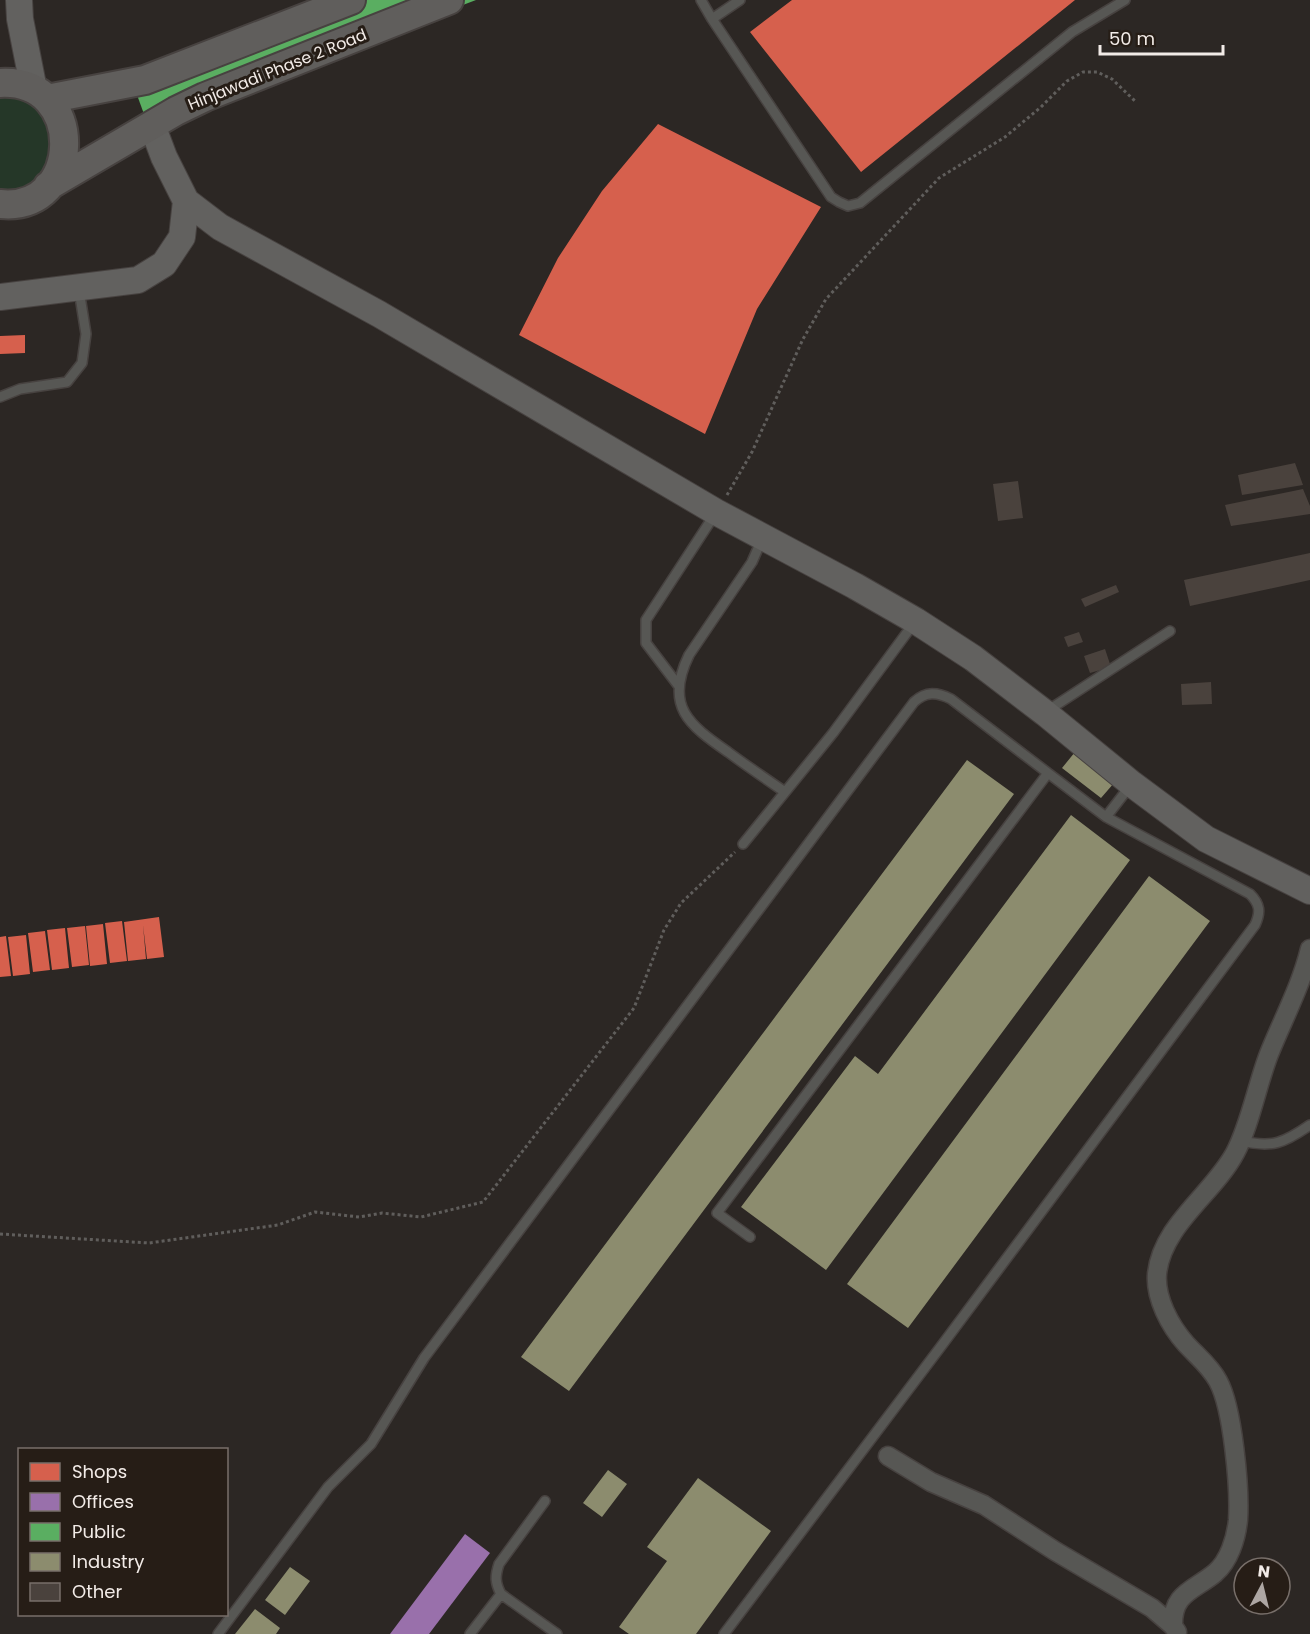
<svg xmlns="http://www.w3.org/2000/svg" width="1310" height="1634" font-family="Poppins,sans-serif">
<rect width="100%" height="100%" fill="#2c2724"/>
<path fill="#253728" d="M0,95L28,101L46,118L52,156L39,177L29,185L17,190L0,192Z"/>
<path fill="#d6604d" d="M792,0H1075L861,172L750,32Z
M658,124L821,207L757,309L705,434L519,335L558,258L602,191Z
M25,335V353L0,354V336Z
M159,917L164,957L147,959L143,925L146,959L128,961L124,922Z
M122,921L127,961L110,963L105,923Z
M103,924L107,964L90,966L86,926Z
M85,926L89,965L72,967L67,928Z
M65,928L69,968L52,970L47,930Z
M45,931L50,970L33,972L28,933Z
M26,935L30,974L13,976L8,937Z
M6,936L11,976L0,977V937Z"/>
<path fill="#9970ab" d="M465,1534L490,1553L429,1634H390Z"/>
<path fill="#5aae61" d="M355,0H476L148,125L133,84Z"/>
<path fill="#8c8c6e" d="M1075,752L1114,783L1101,798L1062,768Z
M967,760L1014,794L569,1391L521,1357Z
M1071,815L1130,860L826,1270L741,1207L855,1056L878,1074Z
M1149,876L1210,921L908,1328L847,1284Z
M608,1470L627,1484L602,1517L583,1503Z
M698,1478L771,1531L696,1634H629L619,1627L667,1561L647,1547Z
M290,1567L310,1581L285,1615L265,1600Z
M255,1609L280,1628L276,1634H235Z"/>
<path fill="#4a423d" d="M1295,463L1303,485L1242,495L1238,475Z
M1018,481L1023,518L998,521L993,484Z
M1303,489L1310,506V514L1231,526L1225,505Z
M1310,553V580L1190,606L1184,580Z
M1116,585L1119,592L1085,607L1081,599Z
M1079,632L1083,642L1068,647L1064,637Z
M1105,649L1111,667L1090,673L1084,656Z
M1211,682L1212,704L1182,705L1181,684Z"/>
<g fill="none" stroke-linecap="round" stroke-linejoin="round">
<g stroke="#474240" stroke-width="12">
<path id="lane" d="M701,0L712,19L831,197L839,202L848,206L860,203L1072,32L1125,0
M712,19L740,0
M0,397L20,389L67,382L82,363L86,334L79,290
M762,539L752,562L689,655C664,706 689,725 728,752C747,766 766,779 785,792
M678,685L646,643V620L715,514
M1047,711L1170,631
M743,844L833,733L914,623
M1241,1141C1273,1148 1284,1143 1310,1125
M750,1237L717,1213L1048,773L1106,817L1130,786
M545,1501L499,1564C495,1576 495,1583 501,1594L557,1634
M218,1634L328,1487L371,1444L424,1358L914,702C926,691 937,692 951,699L1048,773
M470,1634L501,1594
M724,1634L942,1345L1255,925C1261,912 1260,904 1250,894L1106,817"/>
</g>
<g stroke="#474240" stroke-width="21">
<path id="street" d="M888,1456L931,1482L984,1505L1055,1551L1152,1608L1173,1626L1177,1632
M1173,1626C1172,1593 1193,1591 1215,1573C1229,1561 1236,1539 1238,1520C1240,1489 1233,1408 1218,1381C1210,1366 1197,1356 1186,1344C1170,1326 1155,1298 1157,1274C1162,1225 1213,1194 1235,1153C1250,1125 1257,1085 1269,1054C1283,1019 1301,986 1310,949"/>
</g>
<g stroke="#474240" stroke-width="28">
<path id="secondary" d="M19,0L20,19L34,90
M186,201L220,227L379,314L716,512L855,586L916,621L973,658L1045,713L1132,784L1206,839L1310,891
M0,297L138,280L164,264L182,237L186,201L164,157L152,125"/>
</g>
<g stroke="#474240" stroke-width="32">
<path id="primary" d="M0,83C88,78 83,213 0,204
M47,99L145,80L351,0
M48,186L176,111L205,97L449,0"/>
</g>
<path stroke="#605e5c" stroke-width="3" stroke-dasharray="3 3" stroke-linecap="butt" d="M727,495L752,452L803,339L826,299L939,178L1005,137L1041,107L1067,81L1083,72H1097L1112,79L1136,102
M0,1234L149,1243L278,1225L315,1212L359,1217L382,1213L421,1217L483,1202L634,1008L664,930L681,903L735,852"/>
<use href="#lane" stroke="#575754" stroke-width="9"/>
<use href="#street" stroke="#575754" stroke-width="18"/>
<use href="#secondary" stroke="#62615f" stroke-width="26"/>
<use href="#primary" stroke="#605e5c" stroke-width="28"/>
</g>
<g text-anchor="middle" stroke-width="6" stroke-linejoin="round" paint-order="stroke">
<g font-size="16" fill="#f2ebe7" stroke="#261d16">
<text transform="translate(277 69) rotate(-22)" y="6">Hinjawadi Phase 2 Road</text>
</g>
</g>
<rect x="18" y="1448" width="210" height="168" fill="#261d16" stroke="#786f6a" stroke-width="1.5"/>
<rect x="30" y="1463" width="30" height="18" fill="#d6604d" stroke="#786f6a" stroke-width="1.5"/>
<text x="72" y="1478" font-size="18" fill="#f2ebe7">Shops</text>
<rect x="30" y="1493" width="30" height="18" fill="#9970ab" stroke="#786f6a" stroke-width="1.5"/>
<text x="72" y="1508" font-size="18" fill="#f2ebe7">Offices</text>
<rect x="30" y="1523" width="30" height="18" fill="#5aae61" stroke="#786f6a" stroke-width="1.5"/>
<text x="72" y="1538" font-size="18" fill="#f2ebe7">Public</text>
<rect x="30" y="1553" width="30" height="18" fill="#8c8c6e" stroke="#786f6a" stroke-width="1.5"/>
<text x="72" y="1568" font-size="18" fill="#f2ebe7">Industry</text>
<rect x="30" y="1583" width="30" height="18" fill="#4a423d" stroke="#786f6a" stroke-width="1.5"/>
<text x="72" y="1598" font-size="18" fill="#f2ebe7">Other</text>
<g transform="translate(1262 1586) rotate(7)"><circle r="28" fill="#261d16" stroke="#786f6a" stroke-width="1.5"/>
<path d="M0-4.5L10 22L0 15L-10 22Z" fill="#ada6a3"/>
<text y="-9" font-size="16" font-weight="bold" text-anchor="middle" fill="#f2ebe7">N</text>
</g>
<path d="M1100 45v9h123v-9" fill="none" stroke="#f2ebe7" stroke-width="3"/>
<text x="1109" y="45" font-size="18" fill="#f2ebe7" stroke="#261d16" stroke-width="4.5" paint-order="stroke">50 m</text>
</svg>
